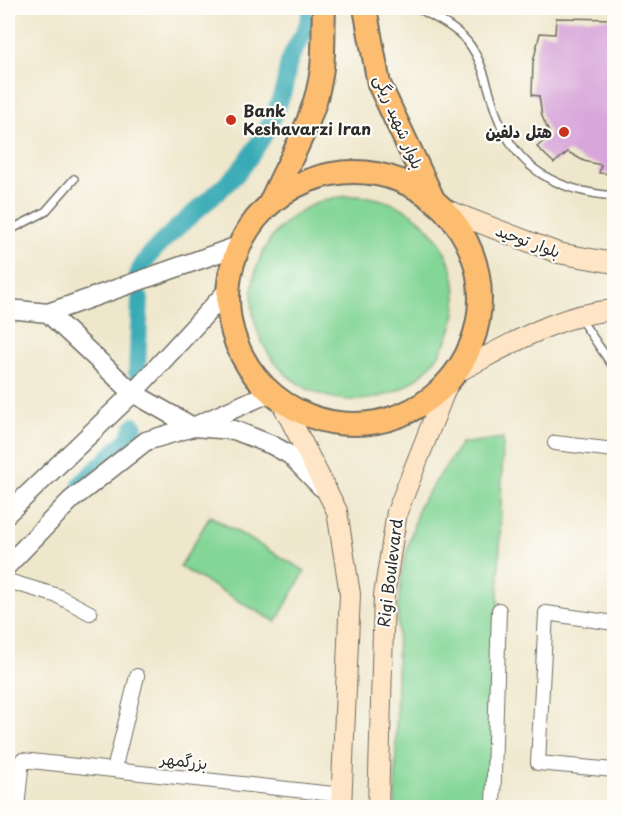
<svg xmlns="http://www.w3.org/2000/svg" width="622" height="815" font-family="'Playpen Sans','Playpen Sans Arabic',sans-serif">
<rect width="100%" height="100%" fill="#fdfcf7"/>
<filter id="ink" filterUnits="userSpaceOnUse"><feTurbulence type="fractalNoise" baseFrequency=".0167" numOctaves="2"/><feDisplacementMap in="SourceGraphic" scale="12" xChannelSelector="R" yChannelSelector="G"/><feConvolveMatrix kernelMatrix="1 2 1 2 8 2 1 2 1" color-interpolation-filters="sRGB"/></filter>
<filter id="wash" filterUnits="userSpaceOnUse"><feTurbulence type="fractalNoise" baseFrequency=".008" numOctaves="4" result="noise"/><feDisplacementMap in="SourceGraphic" scale="24" xChannelSelector="R" yChannelSelector="G"/><feGaussianBlur stdDeviation="1.35" result="paint"/><feColorMatrix in="noise" values="0 0 0 0 0 0 0 0 0 0 0 0 0 0 0 0 0 1.4 0 .05"/><feComposite in="paint" operator="in"/></filter>
<g filter="url(#wash)">
<rect width="100%" height="100%" fill="#efe7cc"/>
<path fill="#84d697" stroke="#588061" stroke-width="1.5" d="M252 298a102 102 0 1 1 204 0a102 102 0 1 1-204 0Z
M503,438L492,807L395,808L398,607L403,566L419,506L461,444Z
M210,516L305,571L276,622L180,567Z"/>
<g fill="none" stroke-linecap="round" stroke-linejoin="round">
<path stroke="#39aab5" stroke-width="18" d="M138,275C145,247 218,197 240,170C258,147 273,122 282,94C286,84 286,73 289,62C296,42 310,30 311,8
M137,372L140,299
M81,484L127,440L134,426"/>
</g>
<g id="blocks">
<path fill="#d8a6da" d="M556,18L615,19V174L599,173L601,165L584,161L568,152L554,163L537,147L550,135L542,116L539,96L532,95L533,62L540,33L555,34Z"/>
</g>
</g>
<g filter="url(#ink)">
<use href="#blocks" fill-opacity="0" stroke="#706d63" stroke-width="1.5"/>
<g fill="none" stroke-linecap="round" stroke-linejoin="round">
<g stroke="#706d63" stroke-width="10">
<path id="service" d="M418,8C435,18 458,28 470,45C484,65 488,89 496,113C516,170 558,191 614,196
M8,231L45,212L74,179
M579,317L614,368"/>
</g>
<g stroke="#706d63" stroke-width="16">
<path id="minor" d="M555,443L614,450
M8,581L58,596L90,613
M614,623L546,613L538,763L614,770
M114,770L137,676
M17,808L22,760L342,795
M493,808L499,610"/>
</g>
<g stroke="#706d63" stroke-width="21">
<path id="tertiary" d="M8,309L48,313L238,246
M48,313L133,393L193,427L234,430L272,445L290,455L321,487
M8,513L133,393L227,291
M8,565L71,500L146,441L193,427L269,393"/>
</g>
<g stroke="#706d63" stroke-width="22">
<path id="secondary" d="M444,209L558,253L614,263
M457,372C508,346 557,314 614,310
M282,403L337,511L350,594L341,808
M378,808L384,595L397,512L448,383"/>
</g>
<g stroke="#706d63" stroke-width="26">
<path id="trunk" d="M365,8L379,84L433,199
M228 298a126 126 0 1 1 252 0a126 126 0 1 1-252 0Z
M270,203C289,160 317,116 322,68C324,48 323,28 324,8"/>
</g>
<use href="#service" stroke="#fff" stroke-width="7"/>
<use href="#minor" stroke="#fff" stroke-width="14"/>
<use href="#tertiary" stroke="#fff" stroke-width="18"/>
<use href="#secondary" stroke="#fee5c5" stroke-width="20"/>
<use href="#trunk" stroke="#fcbd6f" stroke-width="22"/>
</g>
</g>
<g fill="#c8321e" stroke="#fdfcf7" stroke-width="2">
<circle cx="231" cy="120" r="6"/>
<circle cx="564" cy="132" r="6"/>
</g>
<g text-anchor="middle" stroke-width="4.5" stroke-linejoin="round" paint-order="stroke">
<g font-size="16" font-weight="bold" fill="#2b2b2b" stroke="#fdfcf7" text-anchor="start">
<text x="243" y="117">Bank<tspan x="243" dy="18">Keshavarzi Iran</tspan></text>
<text x="552" y="138" text-anchor="end">هتل دلفین</text>
</g>
<g font-size="16" fill="#2b2b2b" stroke="#fdfcf7">
<text transform="translate(399 122) rotate(67)" y="6">بلوار شهید ریگی</text>
<text transform="translate(528 241) rotate(20)" y="6">بلوار توحید</text>
<text transform="translate(390 573) rotate(-83)" y="6">Rigi Boulevard</text>
<text transform="translate(184 761) rotate(6)" y="6">بزرگمهر</text>
</g>
</g>
<rect width="622" height="815" fill="none" stroke="#fdfcf7" stroke-width="30"/>
</svg>
